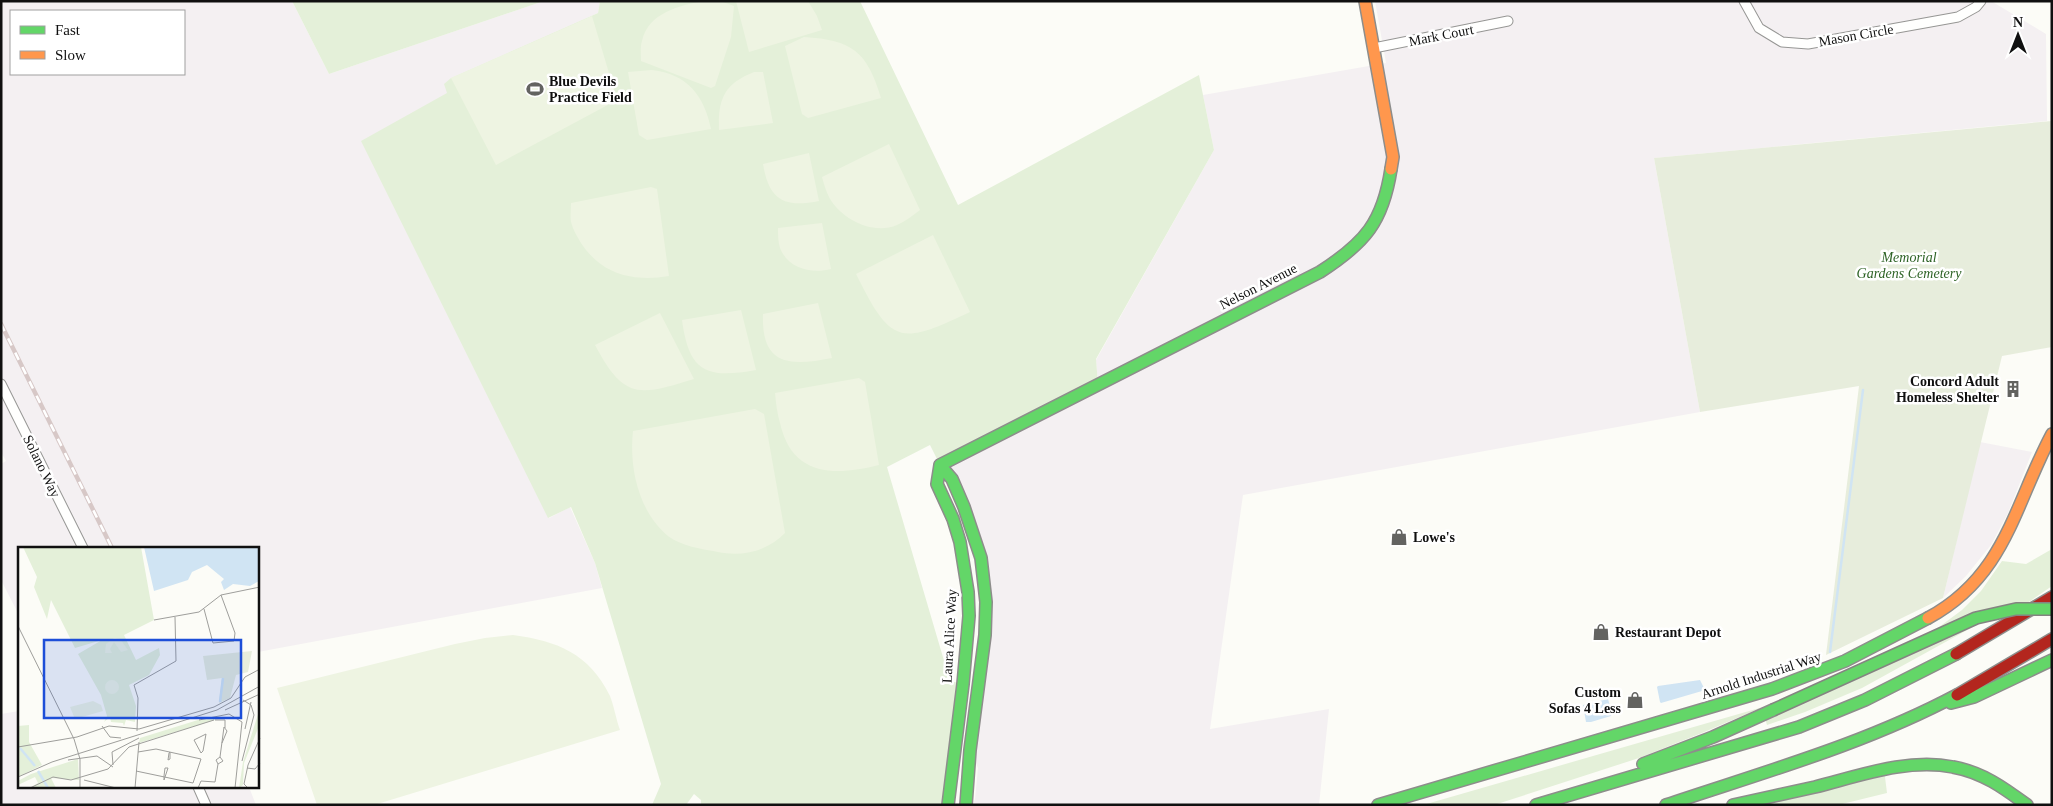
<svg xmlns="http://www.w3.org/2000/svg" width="2053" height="806" font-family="Georgia,serif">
<rect width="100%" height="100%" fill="#fcfcf7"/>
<path fill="#f4f0f2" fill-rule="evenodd" d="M1,1H292L329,74L544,1H600L598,13L451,78L448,93L549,518L570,507L595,563L602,588L258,652V548H19V615L1,580V464L6,461L1,452ZM11,11H184V74H11Z
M1375,1H1991L2046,34L2047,121L1654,158L1700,412L1243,495L1210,729L1329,709L1319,805H972L975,799L978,768L970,750L985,635L981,558L940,465L1098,384L1096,360L1214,150L1203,95L1386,63Z
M1980,442L2032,452L2008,513L1991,545L1966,576L1943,598Z
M19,711V787H249L256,805H1V714Z"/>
<path fill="#e4f0d9" d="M292,1H544L329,74Z
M600,1H860L958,205L1199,75L1214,150L1096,359L1098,384L940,465L930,445L887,467L950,681L963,684L948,805H701V800L694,794L686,805H652L661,784L595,563L571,507L548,518L361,141L447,93L444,84L451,78L598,13Z
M2052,549V586L2020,608L2000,612L1862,688L1805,712L1767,725L1765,718L1939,627L1962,610L1981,591L2002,561L2026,564Z
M1763,707L1702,733L1639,758L1494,805H1423Z
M1884,769L1887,793L1838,805H1733Z"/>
<path fill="#e7eddc" d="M2052,121V347L2002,356L1943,598L1826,655L1859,386L1700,412L1654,158Z"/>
<path fill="#eef4e2" d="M704,1L723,2L734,6L731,37L715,86L711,88L641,61C641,54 640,47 642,41C648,13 680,5 704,1Z
M736,1H808L817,16L822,30L749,52Z
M592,16L617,100L496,165L451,78Z
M804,37C852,40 867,51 881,98L808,118L802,114L785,46Z
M652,70C687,74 704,95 711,129L647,140L639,135L628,72Z
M754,72H763L773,123L719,130C718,99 724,84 754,72Z
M889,144L920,210C913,215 906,221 897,225C873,235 843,220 830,199C826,192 824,184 822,177Z
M809,153L819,201C784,208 769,200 763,164Z
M651,187L657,189L669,276C634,282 602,275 581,243C577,236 573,230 571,222C570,216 571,209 571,203Z
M822,223L831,269C812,274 788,269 780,248C778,242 778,234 778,228Z
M933,235L970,312C899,346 891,344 856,274Z
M818,303L832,358C791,366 761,367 763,314Z
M741,310L756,370C706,379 689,372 682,320Z
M660,313L694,379C639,396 624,400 595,345Z
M859,378L865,382L879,465C835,476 792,477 780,423C777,413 776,403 775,393Z
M755,409L764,414L785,533C768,551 742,557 718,552C702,549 681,546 668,536C638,511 629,467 633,431Z
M513,635C557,641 589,653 610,696C614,706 616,719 620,730L374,805H317L277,688L455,644L485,638Z"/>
<path fill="#d0e4f3" d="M1700,680L1704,688L1702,691L1661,703L1660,702L1657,687L1658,686Z
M1608,699L1612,713L1611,716L1591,722H1586L1583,705Z"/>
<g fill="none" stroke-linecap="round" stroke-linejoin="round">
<path stroke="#d0e4f3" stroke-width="2.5" d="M1830,652L1863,390"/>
<g stroke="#969694" stroke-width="11">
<path id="street" d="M1744,1L1759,28L1782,42L1808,44L1958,17L1976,7L1981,1
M1374,48L1508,21
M1,384L83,548
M198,787L206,805"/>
</g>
<g stroke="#8d8d8b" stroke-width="14">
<path id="fast" d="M940,465L1320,272C1365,243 1383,222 1391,169
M940,465L952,479L964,507L981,558L986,602L985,635L970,750L966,805
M940,465L937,484L953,519L960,542L968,592L969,616L963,684L948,805
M1951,703L1974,697L2052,660
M1643,764L1713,737L1773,710
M1378,805L1772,689L1845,661L1928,618
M1536,805L1799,727L1865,700L1956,654
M1666,805C1764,772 1865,744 1957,695
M1733,805C1760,799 1788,793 1815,787C1859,776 1907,758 1953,767C1982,772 2004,788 2027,805"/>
</g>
<g stroke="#8d8d8b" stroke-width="14">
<path id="slow" d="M1365,1L1393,157L1391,169
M1928,618C2006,576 2014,505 2052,434"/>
</g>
<g stroke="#8d8d8b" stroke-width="14">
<path id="jam" d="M1956,654L2052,597
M1957,695L2052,639"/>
</g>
<use href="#street" stroke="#fffffe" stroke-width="9"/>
<use href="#fast" stroke="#63d668" stroke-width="11"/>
<use href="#slow" stroke="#ff974d" stroke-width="11"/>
<use href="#jam" stroke="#b3261e" stroke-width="11"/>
<g stroke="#d7c8c7" stroke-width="4.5">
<path id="rail" d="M1,324L112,548"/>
</g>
<use href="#rail" stroke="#fff" stroke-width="2.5" stroke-dasharray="8" stroke-linecap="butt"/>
<g stroke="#848481" stroke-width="14" stroke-linecap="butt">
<path id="fast-bridge" d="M1773,710L1976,618L2016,609H2052"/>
</g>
<use href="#fast-bridge" stroke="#63d668" stroke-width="11"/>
</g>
<defs>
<g id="stadium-bare" transform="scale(1.35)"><path d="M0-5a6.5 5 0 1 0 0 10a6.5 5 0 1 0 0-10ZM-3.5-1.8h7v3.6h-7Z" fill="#636361" stroke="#fff" stroke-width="2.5" paint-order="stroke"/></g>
<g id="building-bare" transform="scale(1.35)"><path d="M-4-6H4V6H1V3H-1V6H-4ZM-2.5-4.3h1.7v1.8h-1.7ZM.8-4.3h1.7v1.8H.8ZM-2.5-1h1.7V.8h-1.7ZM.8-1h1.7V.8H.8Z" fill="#636361" stroke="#fff" stroke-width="2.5" paint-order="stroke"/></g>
<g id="shop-bare" transform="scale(1.35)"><path d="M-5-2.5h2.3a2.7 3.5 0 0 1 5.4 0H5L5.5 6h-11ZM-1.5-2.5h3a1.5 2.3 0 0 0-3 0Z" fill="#636361" stroke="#fff" stroke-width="2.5" paint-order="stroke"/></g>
</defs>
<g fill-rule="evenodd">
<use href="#stadium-bare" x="535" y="89"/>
<use href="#building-bare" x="2013" y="389"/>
<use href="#shop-bare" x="1399" y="537"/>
<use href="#shop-bare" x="1601" y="632"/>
<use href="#shop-bare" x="1635" y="700"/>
</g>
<g text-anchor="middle" stroke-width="5" stroke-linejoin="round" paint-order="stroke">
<g font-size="14" fill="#101010" stroke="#fff">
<text transform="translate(1441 35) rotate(-11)" y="5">Mark Court</text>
<text transform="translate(1856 35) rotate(-10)" y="5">Mason Circle</text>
<text transform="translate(1258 286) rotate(-27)" y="5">Nelson Avenue</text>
<text transform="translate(42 466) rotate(64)" y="5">Solano Way</text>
<text transform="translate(949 636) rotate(-87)" y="5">Laura Alice Way</text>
<text transform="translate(1761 675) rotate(-18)" y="5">Arnold Industrial Way</text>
</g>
<g font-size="14" font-weight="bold" fill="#101010" stroke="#fff" text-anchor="start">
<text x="549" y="86">Blue Devils<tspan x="549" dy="16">Practice Field</tspan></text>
<text x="1999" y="386" text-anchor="end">Concord Adult<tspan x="1999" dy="16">Homeless Shelter</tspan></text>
<text x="1413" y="542">Lowe's</text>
<text x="1615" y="637">Restaurant Depot</text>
<text x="1621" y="697" text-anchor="end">Custom<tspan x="1621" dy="16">Sofas 4 Less</tspan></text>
</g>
<g font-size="14" font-style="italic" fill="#2e6326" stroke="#fff">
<text x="1909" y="262">Memorial<tspan x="1909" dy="16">Gardens Cemetery</tspan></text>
</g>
</g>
<g transform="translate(18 547)">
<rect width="241" height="241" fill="#fcfcf7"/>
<path d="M5,0H123L136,73L106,88L118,113L141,101L142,108L131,128L111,138L118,159L117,175L108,173L106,179L105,176L93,175L92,170L86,175L89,169L83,148L60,107L84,93L57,101L33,53L29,72L16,40L19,30ZM241,164V179L226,216L225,238L221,241L225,215ZM207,170L121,196L122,191L180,173ZM11,178V195L24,218L0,230V179ZM60,212L61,233L33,231L38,241H19L15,239L20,236L17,230L0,238V234L13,227Z" fill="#e4f0d9"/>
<path d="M234,104L230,125L218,128L212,151L201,156L204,131L189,133L185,109Z" fill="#e7eddc"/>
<path d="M96,91L102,92L110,103L103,105L96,95L92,102L94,106H87L88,97ZM87 140a7 7 0 1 1 14 0a7 7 0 1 1-14 0ZM75,154L83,158L85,164L57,172L52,160Z" fill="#eef4e2"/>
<path d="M126,0H241V34L232,39L215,37L206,43L203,35L206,32L189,18L174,25L170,33L136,44Z" fill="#d0e4f3"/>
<path fill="none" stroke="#d0e4f3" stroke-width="2.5" d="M202,155L205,131M2,201L17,219M20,224L30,241"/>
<path fill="none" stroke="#9e9e9b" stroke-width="1" d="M186,62L195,96L216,94L217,86L203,48M136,73L181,65L203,48L242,40M0,79L56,192L62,212V241M116,138L120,151L119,184M116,138L158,114L157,70M207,163L242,147M181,173L211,167L224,175L217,241M197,173H207V181M84,179L92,190L103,191M227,182L233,155M188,187L185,204L183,206L176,193ZM0,200L59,190L91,179L121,182L196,160L213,151L227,130L242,122M152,205V212L150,213L151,206ZM202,210L206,180L209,184L204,196M50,213L79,209L95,220M224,214L236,168L233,158L225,153M95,218L94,205L121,191M147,221H150L146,233V229ZM229,221L237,222L242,216M118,224L175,236L183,212L138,202L120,205M0,230L34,215L199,163L242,139M53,233L90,222L111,200L196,173M66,233L98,241M12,241L35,230L53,233M117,241L121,195M180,241L183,234L197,235L200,217L198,213L202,210L205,214L200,217M230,241L226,237L230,218L242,191"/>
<path fill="#1d4ed8" fill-opacity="0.15" stroke="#1d4ed8" stroke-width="2.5" d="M26,93H223V171H26Z"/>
<rect width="241" height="241" fill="none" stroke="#101010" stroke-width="2.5"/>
</g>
<rect width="2053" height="806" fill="none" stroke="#101010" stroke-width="5"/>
<rect x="10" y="10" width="175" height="65" fill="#ffffff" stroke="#9f9f9f"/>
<rect x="20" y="26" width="25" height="8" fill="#63d668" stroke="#9f9f9f"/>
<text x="55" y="35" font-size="15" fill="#101010">Fast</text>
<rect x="20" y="51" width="25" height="8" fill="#ff974d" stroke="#9f9f9f"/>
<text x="55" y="60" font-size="15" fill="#101010">Slow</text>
<g transform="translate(2018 35)" stroke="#ffffff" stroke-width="4" paint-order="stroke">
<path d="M0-4L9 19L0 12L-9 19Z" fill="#101010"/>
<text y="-8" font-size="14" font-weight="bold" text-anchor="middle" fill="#101010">N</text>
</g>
</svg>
